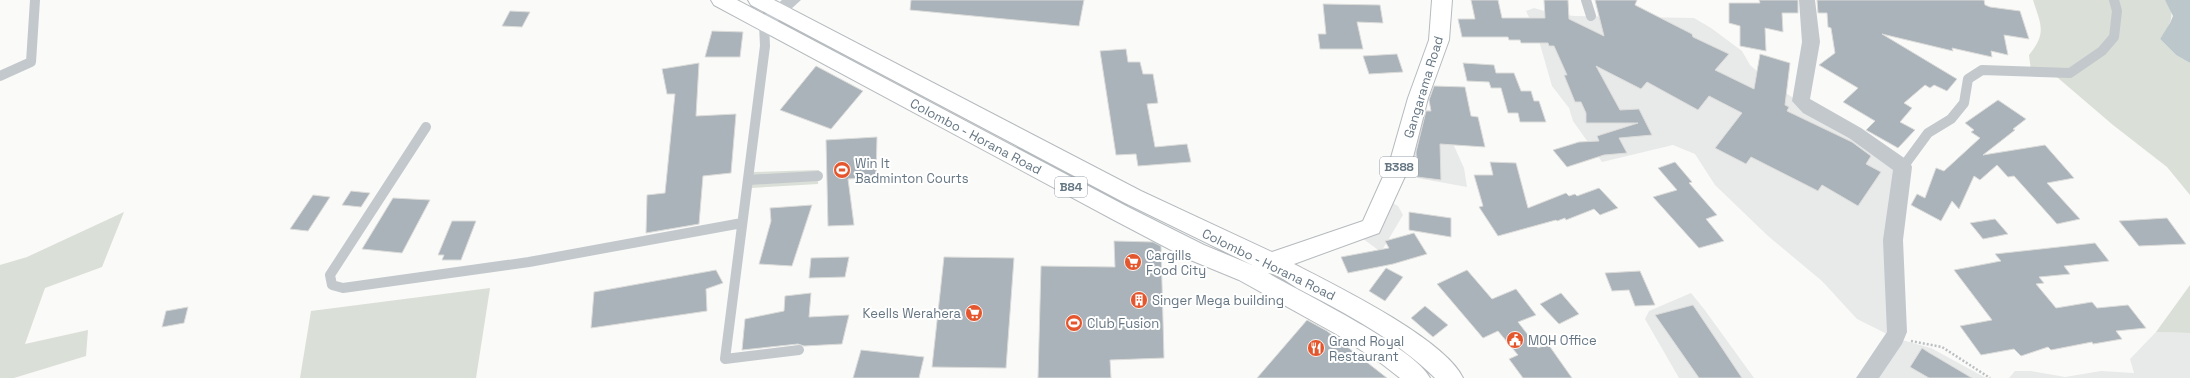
<svg xmlns="http://www.w3.org/2000/svg" width="2190" height="378" font-family="'Space Grotesk',sans-serif">
<rect width="100%" height="100%" fill="#fafaf8"/>
<path fill="#e8e9e9" d="M1534,8L1555,14L1575,16L1694,18L1711,28L1742,51L1750,65L1773,85L1903,167L1895,338L1931,348L1986,378H1867L1895,338L1857,319L1822,281L1768,236L1715,185L1695,154L1673,145L1602,162L1573,121L1569,108L1552,86L1537,34L1526,11Z
M1416,105L1440,115L1464,168L1467,187L1395,174Z
M1384,198L1398,206L1403,215L1381,252L1355,233Z
M1691,293L1704,309L1754,378H1679L1645,319L1649,311Z
M2156,332L2190,333V378H2009L2015,371H2031L2065,377L2101,371L2134,373L2130,359Z"/>
<path fill="#dadfd7" d="M2033,0H2165C2178,14 2169,26 2160,39L2176,55L2190,63V195L2167,167L2113,125L2051,72L2031,71L2029,55C2047,33 2041,25 2033,0Z
M819,170L818,184L751,188L752,172Z
M124,212L102,267L45,288L25,344L88,330L86,356L14,378H0V265L27,257Z
M2190,285V333L2156,332Z
M490,288L476,378H300L311,311Z"/>
<path fill="#bbc7cb" d="M2165,0H2190V63L2176,55L2160,39L2170,23L2173,16Z"/>
<path fill="#aab3b9" stroke="#dcdcda" d="M911,0H1084L1079,26L910,10Z
M1471,0H1498L1502,18H1545L1544,0H1568L1569,19L1604,36L1595,0H1637L1635,5L1692,34L1693,37L1729,54L1715,70L1754,89L1760,54L1790,63L1785,105L1789,107L1787,111L1852,142L1871,156L1866,164L1881,172L1858,206L1822,185L1818,191L1751,157L1746,164L1715,148L1742,113L1709,96L1698,110L1647,82L1641,89L1596,66L1620,110L1639,109L1652,135L1619,138L1627,153L1604,155L1567,167L1553,150L1579,142L1599,141L1597,136L1638,123H1586V113L1581,102H1575L1564,75H1567L1554,46H1549L1548,43H1521L1520,40H1509L1508,37H1462L1458,19H1475Z
M1759,0H1798V13H1782L1783,32L1765,28L1766,51L1740,46V26L1729,23V3H1760Z
M1817,0H1984L1985,5L1990,7L2020,11L2029,39L2004,35L2008,55L1991,51L1992,57L1952,48L1953,51L1882,34L1957,79L1947,91L1934,85L1930,88L1925,85L1904,103L1912,108L1900,122L1915,130L1898,148L1866,130L1875,121L1843,102L1858,88L1819,65L1835,53L1831,28L1828,27L1827,13H1818Z
M1323,4L1380,5L1383,23L1357,22L1363,49H1320L1318,34H1326Z
M510,11L530,12L522,27L502,26Z
M712,31L743,32L740,57H705Z
M1126,49L1128,62H1140L1143,74H1153L1158,103L1147,104L1155,147L1187,144L1191,162L1138,166L1136,154L1116,155L1100,51Z
M1397,54L1403,72L1369,74L1363,56Z
M699,63L696,116L736,114L731,173L703,176L699,224L646,233L647,195L665,193L675,94H667L662,69Z
M1463,63L1494,65L1496,73H1514L1521,91H1531L1534,101H1539L1546,122H1520L1518,113H1508L1501,88H1491L1489,82L1467,81Z
M816,66L863,91L831,129L780,110Z
M1434,86L1465,87L1471,116L1478,117L1485,147L1440,144L1441,180L1417,177L1416,152L1426,111H1431L1429,100Z
M1998,100L2026,119L2013,129L2015,130L1983,155L2045,145L2074,178L2047,183L2080,219L2057,224L2014,176L2008,177L1997,165L1980,180L1974,176L1959,209L1952,201L1941,221L1911,205L1917,194L1925,198L1936,168L1944,171L1980,138L1971,132L1974,130L1965,123Z
M877,137L876,177L848,179L854,225L828,226L826,140Z
M1490,162L1516,163L1528,208L1566,193L1569,196L1575,194L1577,196L1599,188L1618,208L1600,215L1594,209L1566,220L1565,218L1557,221L1556,220L1498,236L1479,207L1483,206L1474,175H1493Z
M1675,162L1692,182L1689,183L1717,215L1706,219L1724,241L1699,248L1653,197L1677,190L1658,168Z
M351,191L370,193L361,207L342,205Z
M313,195L330,197L308,231L290,229Z
M393,198L430,200L402,253L362,249Z
M812,205L792,266L759,264L771,221L770,208Z
M1409,212L1451,218V237L1409,230Z
M2167,218L2186,244L2139,246L2119,221Z
M1995,219L2008,234L1983,239L1970,223Z
M452,221H476L461,260H442L444,255H438Z
M1414,233L1427,254L1393,264L1348,273L1341,257L1389,248L1385,241Z
M1114,241L1153,242L1161,246L1164,358L1110,360L1111,378H1038L1041,266L1115,267Z
M2095,243L2109,261L2064,266L2070,274L2039,277L2044,283L2036,284L2056,308L2092,302L2097,308L2128,305L2146,328L2116,331L2122,339L2093,344L2092,342L2051,350L2048,347L2021,356L2014,349L1981,355L1960,326L1992,320L1954,270L2001,261L1995,254Z
M849,257L845,277L809,278L811,258Z
M944,257L1014,258L1006,368L932,367Z
M1386,268L1403,277L1385,301L1369,291Z
M716,270L723,283L706,289L707,311L591,328L594,292Z
M1467,270L1492,299L1516,289L1536,315L1518,322L1538,348L1548,344L1572,378H1523L1509,359L1518,355L1498,331L1483,338L1437,284Z
M1640,271L1655,305L1635,306L1629,290L1612,291L1605,273Z
M811,293L809,317L849,315L842,344L804,346L798,344L742,350L745,319L784,311L785,296Z
M1561,293L1579,314L1559,324L1540,304Z
M1693,305L1724,351L1742,378H1699L1655,315Z
M1425,306L1448,325L1433,337L1411,318Z
M188,307L184,323L162,327L166,311Z
M1307,320L1327,331L1387,378H1257Z
M1922,348L1928,352L1972,378H1929L1910,367Z
M861,350L924,357L919,378H853Z"/>
<g fill="none" stroke-linecap="round" stroke-linejoin="round">
<g stroke="#b5babe" stroke-width="2">
<path id="primary" d="M711,0H737L1128,207L1204,245L1252,265L1125,203L751,5L748,0H774L1141,191L1272,252L1363,221L1390,161L1408,98L1429,40L1432,0H1452L1449,40L1428,98L1412,161L1379,233L1294,264C1335,285 1445,339 1463,378H1435C1397,340 1345,313 1297,288C1289,283 1277,274 1268,273C1301,292 1416,348 1430,378H1400L1382,364L1336,334L1239,280L1188,259L1112,219L714,5Z"/>
</g>
<path stroke="#bbbfc2" stroke-width="2.5" stroke-dasharray="2 2" stroke-linecap="butt" d="M1911,341L1942,347L1990,378"/>
<path stroke="#c3c8cc" stroke-width="10" d="M1586,0L1591,16
M764,24L765,46L725,359L799,350
M0,76L31,62L35,0
M426,127L330,275L332,285L343,288L529,262L742,223
M1903,167L1928,133L1951,119L1964,103L1968,79L1982,70L2070,73L2102,51L2114,37L2117,11L2114,0
M748,180L818,176"/>
<path fill="#c3c8cc" fill-rule="evenodd" d="M782,0H801L770,28L764,30L758,28L756,24L758,20Z
M1799,0H1815L1820,42L1810,99L1861,128L1910,162L1912,167L1903,240L1907,332L1902,344L1879,378H1856L1887,332L1883,240L1893,170L1849,138L1803,113L1792,101L1802,42Z"/>
<use href="#primary" fill="#fff" fill-rule="evenodd"/>
</g>
<defs>
<g id="stadium-disc" transform="scale(0.9)"><circle r="9.5" fill="#e4572e" stroke="#fff"/><path d="M0-5a6.5 5 0 1 0 0 10a6.5 5 0 1 0 0-10ZM-3.5-1.8h7v3.6h-7Z" fill="#fff"/></g>
<g id="supermarket-disc" transform="scale(0.9)"><circle r="9.5" fill="#e4572e" stroke="#fff"/><path d="M-6-5.5h2.5l.6 2H6L4.5 2H-2.5L-4.4-4H-6ZM-1.5 3.2a1.3 1.3 0 1 0 .1 0ZM3 3.2a1.3 1.3 0 1 0 .1 0Z" fill="#fff"/></g>
<g id="building-disc" transform="scale(0.9)"><circle r="9.5" fill="#e4572e" stroke="#fff"/><path d="M-4-6H4V6H1V3H-1V6H-4ZM-2.5-4.3h1.7v1.8h-1.7ZM.8-4.3h1.7v1.8H.8ZM-2.5-1h1.7V.8h-1.7ZM.8-1h1.7V.8H.8Z" fill="#fff"/></g>
<g id="civic-disc" transform="scale(0.9)"><circle r="9.5" fill="#e4572e" stroke="#fff"/><path d="M-.6-6.5H3V-4.5H.6V-3L4-1V1h2V6H-6V1h2V-1L-.6-3ZM-1.2 2.5V6h2.4V2.5Z" fill="#fff"/></g>
<g id="restaurant-disc" transform="scale(0.9)"><circle r="9.5" fill="#e4572e" stroke="#fff"/><path d="M-5-6h1v4h1v-4h1v4h1v-4h1v5L-1.5 .5V6h-2V.5L-5-1ZM5-6V6H3V1.5H1.5Q1.5-4 5-6Z" fill="#fff"/></g>
</defs>
<g fill-rule="evenodd">
<use href="#stadium-disc" x="842" y="170"/>
<use href="#supermarket-disc" x="1133" y="262"/>
<use href="#building-disc" x="1139" y="300"/>
<use href="#supermarket-disc" x="974" y="313"/>
<use href="#stadium-disc" x="1074" y="323"/>
<use href="#civic-disc" x="1515" y="340"/>
<use href="#restaurant-disc" x="1316" y="348"/>
</g>
<g text-anchor="middle" stroke-width="4" stroke-linejoin="round" paint-order="stroke">
<g fill="#fff" stroke="#939fa8" stroke-width="1">
<rect x="1380" y="157" width="38" height="20" rx="3"/>
<rect x="1055" y="177" width="32" height="20" rx="3"/>
</g>
<g font-size="12" font-weight="bold" fill="#657683">
<text x="1399" y="171">B388</text>
<text x="1071" y="191">B84</text>
</g>
<g font-size="13" fill="#657683" stroke="#fff">
<text transform="translate(1423 87) rotate(-73)" y="5">Gangarama Road</text>
<text transform="translate(976 136) rotate(28)" y="5">Colombo - Horana Road</text>
<text transform="translate(1269 264) rotate(26)" y="5">Colombo - Horana Road</text>
</g>
<g font-size="13" fill="#657683" stroke="#fff" text-anchor="start">
<text x="855" y="168">Win It<tspan x="855" dy="15">Badminton Courts</tspan></text>
<text x="1146" y="260">Cargills<tspan x="1146" dy="15">Food City</tspan></text>
<text x="1152" y="305">Singer Mega building</text>
<text x="961" y="318" text-anchor="end">Keells Werahera</text>
<text x="1087" y="328">Club Fusion</text>
<text x="1528" y="345">MOH Office</text>
<text x="1329" y="346">Grand Royal<tspan x="1329" dy="15">Restaurant</tspan></text>
</g>
</g>
</svg>
